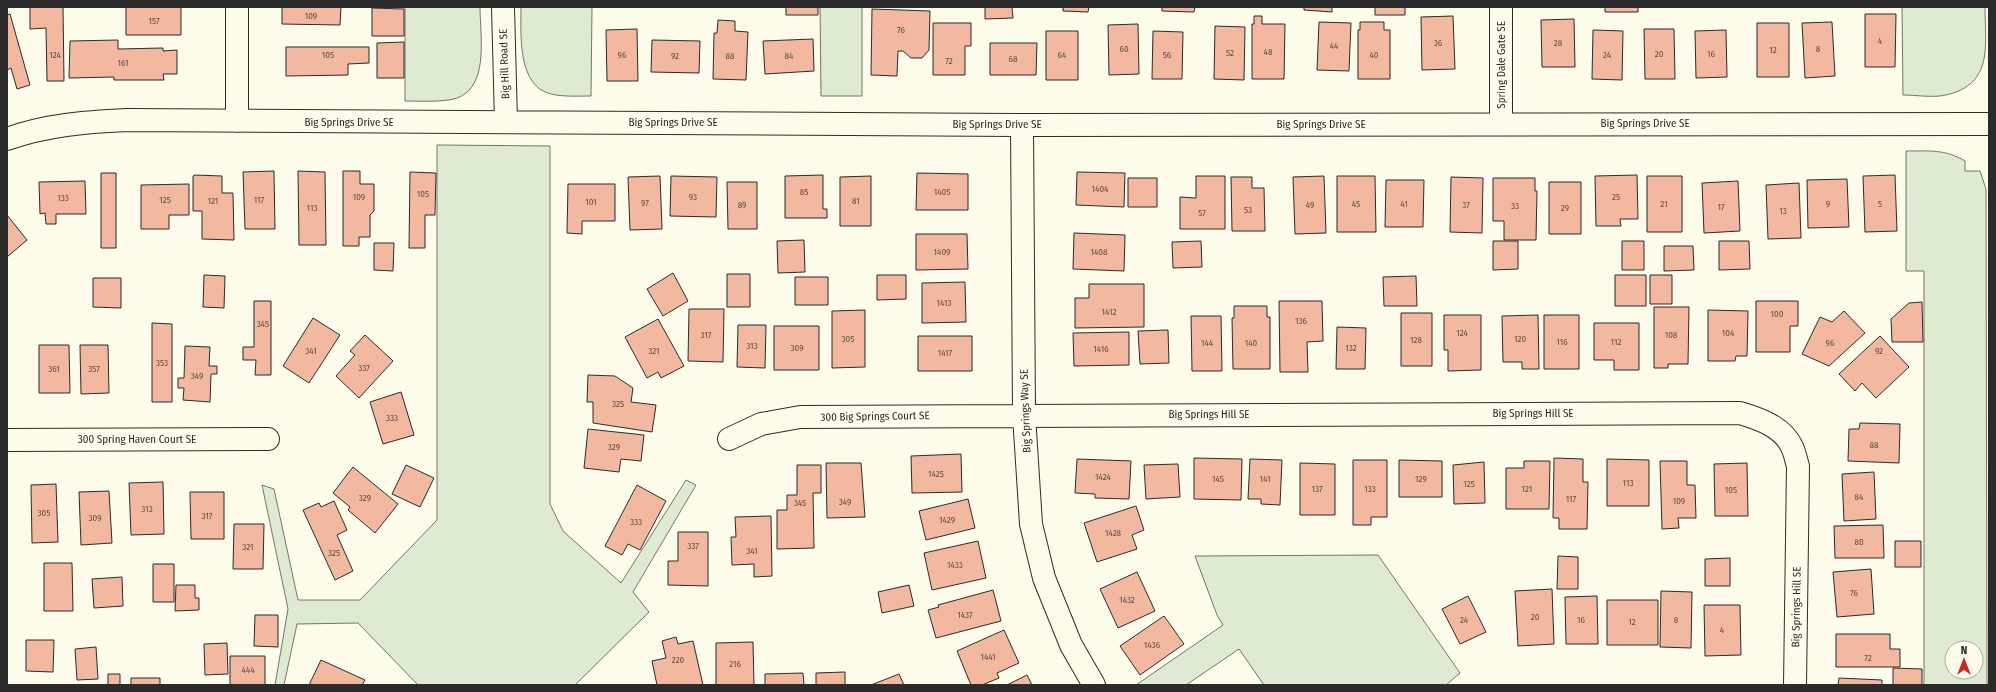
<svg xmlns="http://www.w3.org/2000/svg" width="1996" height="692" font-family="'Fira Sans Condensed',sans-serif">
<rect width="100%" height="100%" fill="#fdfbea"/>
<path fill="#deebd1" stroke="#74746e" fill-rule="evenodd" d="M405,7H480C480,38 491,94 449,100C434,102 419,101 405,101Z
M521,7H592L591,96C578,96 564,97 551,94C517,86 521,34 521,7Z
M820,7H862V96H821Z
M1902,7H1985C1985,45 1994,84 1946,95C1933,98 1916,95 1903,95Z
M437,145L550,146V504L563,531L621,583L686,480L696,485L633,592L649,612L575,685H418L358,623L297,624L284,685H275L288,609L262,485L274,489L298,600H360L437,520Z
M1906,151C1929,151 1945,149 1965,161V171H1980L1986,189L1987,685H1924V271H1906ZM1952,648H1976V672H1952Z
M1378,555L1460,673L1446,685H1264L1239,649L1186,685H1136L1223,625L1217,615L1195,556Z"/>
<path fill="#f2b8a0" stroke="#2b2b2b" d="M30,7H63L64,81H47L46,28L30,29Z
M126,7H181V35H126Z
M282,7H341L340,25L282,24Z
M786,7H818V15H786Z
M985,7H1012L1013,18L985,19Z
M1063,7H1089L1088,12L1063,11Z
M1162,7H1195L1194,12L1162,11Z
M1304,7H1332V12L1304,10Z
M1375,7H1405V15H1375Z
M1605,7H1638V12H1605Z
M372,8L404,9V36H372Z
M872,9L930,11L929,50L922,58H911L903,51H898L897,76L871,75Z
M10,14L30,85L17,89L11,68L7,70V15Z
M1865,14H1896L1895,67H1865Z
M1254,16H1262V24H1285L1284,79H1252V24H1254Z
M1453,16L1455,69L1422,70L1421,17Z
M1574,19L1575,67H1542L1541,20Z
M718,20L735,21V31L748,32L746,80L713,79L714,33H717Z
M1319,22L1351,23L1349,71L1317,70Z
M1360,22H1384V30H1390V79H1358V30H1360Z
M1832,22L1835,76L1805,78L1802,23Z
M933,23H971V46H965V75H933Z
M1757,23H1789V77H1757Z
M1138,24L1139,74L1109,75L1108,25Z
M1215,26L1245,27L1244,80L1214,79Z
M637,29L638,81H607L606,30Z
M1644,29H1674L1675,79H1645Z
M1593,30L1623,31L1622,80L1592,79Z
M1726,30L1727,77L1696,78L1695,31Z
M1046,31H1078V80H1046Z
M1153,31L1183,32L1182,79H1152Z
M813,39L814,71L765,74L763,41Z
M118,40V49L163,48V51L177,50V74H163L164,80H114V77L69,78L70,41Z
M652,40L700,41L699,73L651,72Z
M404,42V78H377V43Z
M990,43H1037L1036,75H990Z
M286,47H369V63L348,64V75L286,76Z
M274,171L275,229H245L243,172Z
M298,171L325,172L326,245H299Z
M343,171H360V184H374V211L370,215V237H359V246H343Z
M410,172L436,173L435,215H425V248H409Z
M1077,172L1125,173L1124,207L1076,205Z
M101,173H116V248H101Z
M917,173L968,174V210H916Z
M195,175L222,176V193H233L234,240L202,239V211H193V176Z
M823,175V209H827V218H785V176Z
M1637,175L1638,219H1620L1621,226H1596L1595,176Z
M1895,175L1897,231L1865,232L1863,176Z
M660,176L662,229L630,230L628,177Z
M671,176L717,177L716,217L670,216Z
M871,176V226H840V177Z
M1196,176H1225V229H1180V197L1196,198Z
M1324,176L1326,233L1295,234L1293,177Z
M1337,176H1375L1376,232H1337Z
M1647,176H1682V232H1647Z
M1231,177H1252V188H1264L1265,231H1232Z
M1451,177L1483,178L1482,233L1450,232Z
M1128,178H1157V207H1128Z
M1493,178H1535V191H1537L1536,240H1504V221H1493Z
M1847,179L1849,227L1808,228L1807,180Z
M1386,180H1424L1423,227H1385Z
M85,181L86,214H56V224H46L45,213L40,214L39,182Z
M1738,181L1740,231L1704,233L1702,183Z
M727,182H757V229H728Z
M1549,182H1581V234H1549Z
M1799,183L1801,238L1768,239L1766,185Z
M189,184V215H169V229H141V185Z
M568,184H615V221H582V234L567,233Z
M7,215L27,240L7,257Z
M1074,233L1125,235L1124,271L1073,269Z
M916,234H967L968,269L916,270Z
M804,240L805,272L778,273L777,241Z
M1201,241L1202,267L1173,268L1172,242Z
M1493,241H1518V269L1493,270Z
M1622,241H1644V270H1622Z
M1719,241H1749L1750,269L1719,270Z
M374,243H394L393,271L374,270Z
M1664,246H1693L1694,270L1664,271Z
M673,273L688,301L663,316L647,289Z
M727,274H750V307H727Z
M204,275L225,276L224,308L203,307Z
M877,275H906V299L877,300Z
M1615,275H1646V306H1615Z
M1650,275H1672V304H1650Z
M1416,276L1417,306H1384L1383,277Z
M795,277H828V305H795Z
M93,278H121V308L93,307Z
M965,282L966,322L922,323V283Z
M1089,284H1144V327L1075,328V298H1089Z
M254,301H271V375H255L256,360H243V347H254Z
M1279,301H1322L1323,341L1307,342L1308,372H1280Z
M1756,301H1798V326H1790V352H1756Z
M1922,302L1923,342H1892L1891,319L1909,303Z
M1234,306H1267V317H1270V369H1233L1232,318H1234Z
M1654,307H1689L1688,364H1668V368H1654Z
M689,309H724L723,362L688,361Z
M865,310V367L832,368V311Z
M1708,310L1748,311L1747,356H1736L1735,361H1708Z
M1844,311L1865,333L1829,366L1802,354L1820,317L1832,322Z
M1401,313H1432V366H1401Z
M1444,315H1481V370L1448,371V350H1444Z
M1538,315L1539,369H1522V362H1503L1502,316Z
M1544,315H1579V369H1544Z
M1191,316H1221L1222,371H1192Z
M313,318L340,335L309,383L283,366Z
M658,319L684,366L661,378L658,372L647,378L625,337Z
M152,323L172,324V402H152Z
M1594,323H1639V370H1614V360H1594Z
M738,325H766L765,368L737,367Z
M774,326H819V370H774Z
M1337,327L1366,328L1365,369H1336Z
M1168,330L1169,363L1140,364L1138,331Z
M1129,332V365L1074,366L1073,333Z
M365,335L393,361L359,398L336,376L355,355L350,351Z
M918,336H972V371H918Z
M1880,336L1909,367L1876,398L1862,383L1855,391L1839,374Z
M39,345H69L70,393H39Z
M80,345H108L109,393L81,394Z
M185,346L210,347L209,366H217V374H211L210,402L183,400L184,388H178V378H184Z
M588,375L615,376L633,388L631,402L656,405L652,432L593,423V402H587Z
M401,392L414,435L383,444L370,402Z
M1860,423L1900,424L1899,463L1848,461L1849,429H1859Z
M588,429L644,435L641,461L621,459L619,472L584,468Z
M961,454L962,492L912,493L911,456Z
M1194,458L1242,459L1241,500L1194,499Z
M1554,458L1583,459V482H1588L1587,529H1559V518H1553Z
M1077,459L1131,461L1129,499L1095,498V494L1075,493Z
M1250,459L1282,460L1280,505L1261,504V499H1248Z
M1607,459L1649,460V506H1607Z
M1353,460H1387V517H1371V525H1353Z
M1399,460L1442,461V497H1399Z
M1524,461H1550L1549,509H1506V468H1524Z
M1660,461H1687V485H1695L1696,518H1678L1679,528L1662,529Z
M1484,462L1485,503L1454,504L1453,465Z
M826,463H861L865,517L827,518Z
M1300,463L1335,464V515H1300Z
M1747,463L1748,516H1715L1714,464Z
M1178,464L1180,497L1146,499L1144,465Z
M406,465L434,478L420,507L392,494Z
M797,465H821V493H813L814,548L777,549V510H787V495H797Z
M353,467L398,504L375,533L348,510L350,507L333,493Z
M1874,472L1876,519L1844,521L1842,474Z
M163,482L164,534L131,535L129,483Z
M56,484L58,542L32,543L31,485Z
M637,485L666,501L640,550L628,544L622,555L605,546Z
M109,491L112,543L81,545L79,492Z
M190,492H224V539H191Z
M968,499L975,528L926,540L919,511Z
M334,501L347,530L337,535L353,571L335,580L303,510L319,503L321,507Z
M1136,506L1144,530L1132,535L1137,549L1097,562L1084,523Z
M771,516L772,576L754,577V564L732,565L731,537H736L735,517Z
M234,524H264L263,569H233Z
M1883,525L1884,558H1835L1834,526Z
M678,532H708V586L668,585V561H678Z
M978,541L986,578L932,590L924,553Z
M1895,541H1921V567H1895Z
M1558,556L1578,557V589H1557Z
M1730,558V586H1705V559Z
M44,563H72L73,611H44Z
M153,564H174V602H153Z
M1871,569L1874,614L1837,617L1833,572Z
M1137,572L1155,611L1118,628L1100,589Z
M122,577L123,606L94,608L92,579Z
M176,585H195V598H199V610L175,611Z
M909,585L914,606L882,613L878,592Z
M1552,589L1554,644L1518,646L1515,591Z
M993,590L1001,621L936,638L928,610L939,607L938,605Z
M1661,591L1692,592L1691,648L1660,647Z
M1468,596L1486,632L1460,644L1442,609Z
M1597,596L1598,644H1566L1565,597Z
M1607,600H1658V645H1607Z
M1704,605H1740L1741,655L1705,656Z
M255,615H278V647L254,646Z
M1164,616L1184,644L1140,675L1120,646Z
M1004,630L1019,663L997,673L999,678L982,685H971L957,651Z
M1836,634H1890V649H1900V667H1836Z
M676,637L678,644L693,641L703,685H657L652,661L666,658L662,641Z
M26,640H54L53,672L26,671Z
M753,642L754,685H716V643Z
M227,643L228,674L205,675L204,644Z
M96,647L98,679L77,680L75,649Z
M230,656H265V685H230Z
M321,660L365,680L362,685H309Z
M1893,668L1922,669V685H1893Z
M845,672V685H816V673Z
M803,673L804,685H765V674Z
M108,674H120V685H108Z
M899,674L904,685H871Z
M1027,675L1032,685H1007Z
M131,678H160V685H131Z
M1839,678L1882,680V685H1838Z"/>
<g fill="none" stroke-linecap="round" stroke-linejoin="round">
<g stroke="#2b2b2b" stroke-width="24">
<path id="minor" d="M237,7V121
M503,7L506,122
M1501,7V123
M1022,125L1024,415L1031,524L1044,578L1071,645L1094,685
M7,139C46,125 85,122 127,120L1022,125L1989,124
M729,439L761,424L800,417L1740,413C1760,419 1783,427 1792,447C1795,453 1796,460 1798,466L1795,685
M7,440L268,439"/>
</g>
<use href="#minor" stroke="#fdfbea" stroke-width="22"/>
</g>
<g text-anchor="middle" stroke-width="3" stroke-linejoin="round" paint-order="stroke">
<g font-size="9" fill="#5d4e48">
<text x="311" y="19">109</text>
<text x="154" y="24">157</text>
<text x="901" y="33">76</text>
<text x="1880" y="44">4</text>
<text x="1438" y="46">36</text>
<text x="1558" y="46">28</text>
<text x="1334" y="49">44</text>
<text x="1124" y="52">60</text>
<text x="1818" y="52">8</text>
<text x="1773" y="53">12</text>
<text x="1268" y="55">48</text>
<text x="1230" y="56">52</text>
<text x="1659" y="57">20</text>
<text x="1711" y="57">16</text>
<text x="55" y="58">124</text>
<text x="328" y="58">105</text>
<text x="622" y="58">96</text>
<text x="1062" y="58">64</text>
<text x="1167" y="58">56</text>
<text x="1374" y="58">40</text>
<text x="1607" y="58">24</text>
<text x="675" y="59">92</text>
<text x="730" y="59">88</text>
<text x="789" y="59">84</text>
<text x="1013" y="62">68</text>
<text x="949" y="64">72</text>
<text x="123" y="66">161</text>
<text x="1100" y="192">1404</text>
<text x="804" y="195">85</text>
<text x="942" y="195">1405</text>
<text x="423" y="197">105</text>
<text x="359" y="200">109</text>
<text x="693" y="200">93</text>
<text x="1616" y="200">25</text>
<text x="63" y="201">133</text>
<text x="165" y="203">125</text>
<text x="259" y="203">117</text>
<text x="213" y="204">121</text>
<text x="856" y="204">81</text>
<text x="591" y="205">101</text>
<text x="645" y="206">97</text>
<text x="1356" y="207">45</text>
<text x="1404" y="207">41</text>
<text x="1664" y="207">21</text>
<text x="1828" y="207">9</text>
<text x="1880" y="207">5</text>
<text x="742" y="208">89</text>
<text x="1310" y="208">49</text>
<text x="1466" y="208">37</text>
<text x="1515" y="209">33</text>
<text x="1721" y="210">17</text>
<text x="312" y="211">113</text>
<text x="1565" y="211">29</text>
<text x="1248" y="213">53</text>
<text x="1783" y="214">13</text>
<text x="1202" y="216">57</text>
<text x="942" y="255">1409</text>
<text x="1099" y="255">1408</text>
<text x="944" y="306">1413</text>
<text x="1109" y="315">1412</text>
<text x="1777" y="317">100</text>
<text x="1301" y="324">136</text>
<text x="263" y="327">345</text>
<text x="1462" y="336">124</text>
<text x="1728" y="336">104</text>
<text x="706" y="338">317</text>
<text x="1671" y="338">108</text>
<text x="848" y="342">305</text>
<text x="1520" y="342">120</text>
<text x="1416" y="343">128</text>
<text x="1562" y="345">116</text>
<text x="1616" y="345">112</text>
<text x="1207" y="346">144</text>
<text x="1251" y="346">140</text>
<text x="1830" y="346">96</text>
<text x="752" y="349">313</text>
<text x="797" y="351">309</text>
<text x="1351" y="351">132</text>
<text x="1101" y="352">1416</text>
<text x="311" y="354">341</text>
<text x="654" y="354">321</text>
<text x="1879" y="354">92</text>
<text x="945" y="356">1417</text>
<text x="162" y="366">353</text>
<text x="364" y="371">337</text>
<text x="54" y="372">361</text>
<text x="94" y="372">357</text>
<text x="197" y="379">349</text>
<text x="618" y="407">325</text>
<text x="392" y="421">333</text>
<text x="1874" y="448">88</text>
<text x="614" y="450">329</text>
<text x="936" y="477">1425</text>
<text x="1103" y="480">1424</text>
<text x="1218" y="482">145</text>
<text x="1265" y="482">141</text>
<text x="1421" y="482">129</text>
<text x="1628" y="486">113</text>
<text x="1469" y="487">125</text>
<text x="1317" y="492">137</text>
<text x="1370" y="492">133</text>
<text x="1527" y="492">121</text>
<text x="1731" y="493">105</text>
<text x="1859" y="500">84</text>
<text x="365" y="501">329</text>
<text x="1571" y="502">117</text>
<text x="1679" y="504">109</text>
<text x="845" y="505">349</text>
<text x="800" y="506">345</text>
<text x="147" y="512">313</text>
<text x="44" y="516">305</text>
<text x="207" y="519">317</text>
<text x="95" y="521">309</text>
<text x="947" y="523">1429</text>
<text x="636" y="525">333</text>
<text x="1113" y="536">1428</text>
<text x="1859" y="545">80</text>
<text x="693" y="549">337</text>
<text x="248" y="550">321</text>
<text x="752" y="554">341</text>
<text x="334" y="556">325</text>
<text x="955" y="568">1433</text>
<text x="1854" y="596">76</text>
<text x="1127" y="603">1432</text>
<text x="965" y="618">1437</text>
<text x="1535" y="620">20</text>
<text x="1464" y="623">24</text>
<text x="1581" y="623">16</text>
<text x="1676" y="623">8</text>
<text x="1632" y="625">12</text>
<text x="1722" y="633">4</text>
<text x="1152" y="648">1436</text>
<text x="988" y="660">1441</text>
<text x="1868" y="661">72</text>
<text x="678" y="663">220</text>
<text x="735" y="667">216</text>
<text x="248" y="673">444</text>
</g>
<g font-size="11" fill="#2b2b2b" stroke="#fdfbea">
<text transform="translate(504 64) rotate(-92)" y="4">Big Hill Road SE</text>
<text transform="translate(1501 65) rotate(-90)" y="4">Spring Dale Gate SE</text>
<text x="349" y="126">Big Springs Drive SE</text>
<text x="673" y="126">Big Springs Drive SE</text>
<text x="1645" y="127">Big Springs Drive SE</text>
<text x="997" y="128">Big Springs Drive SE</text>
<text x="1321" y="128">Big Springs Drive SE</text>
<text transform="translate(1025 411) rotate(-92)" y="4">Big Springs Way SE</text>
<text x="1533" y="417">Big Springs Hill SE</text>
<text x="1209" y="418">Big Springs Hill SE</text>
<text transform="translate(875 416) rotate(-1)" y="4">300 Big Springs Court SE</text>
<text x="137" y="443">300 Spring Haven Court SE</text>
<text transform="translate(1796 607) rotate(-89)" y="4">Big Springs Hill SE</text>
</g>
</g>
<rect width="1996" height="692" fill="none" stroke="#2b2b2b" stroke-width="16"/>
<g transform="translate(1964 660)"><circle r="19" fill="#fdfbea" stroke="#a9a89e"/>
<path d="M0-3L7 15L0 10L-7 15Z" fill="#c62828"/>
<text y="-6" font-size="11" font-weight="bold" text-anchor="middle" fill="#2b2b2b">N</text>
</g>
</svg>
